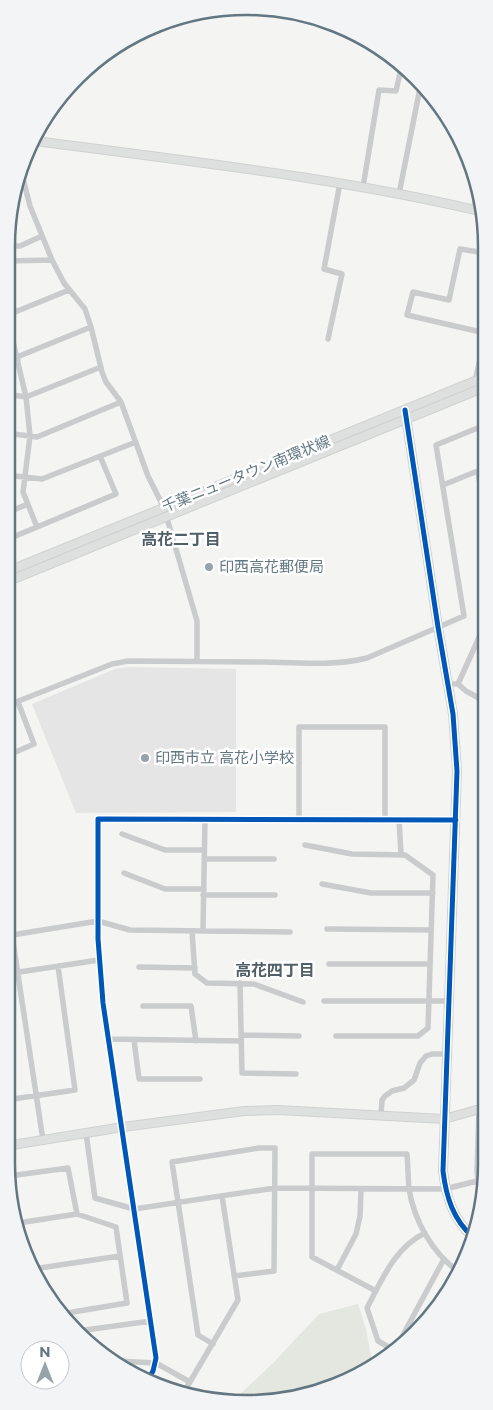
<svg xmlns="http://www.w3.org/2000/svg" width="493" height="1410" font-family="Montserrat,'Noto Sans JP',sans-serif">
<rect width="100%" height="100%" fill="#f4f4f2"/>
<path fill="#e4e5e4" d="M129,667L236,669V812L76,813L32,704L115,669Z"/>
<path fill="#e4e7e0" d="M358,1304L366,1329L372,1361L351,1376L308,1396L234,1400L274,1362L319,1314Z"/>
<g fill="none" stroke-linecap="round" stroke-linejoin="round">
<g stroke="#d0d2d2" stroke-width="10">
<path id="secondary" d="M36,141C185,161 336,177 484,212
M405,410L438,627L453,714L457,771L443,1171C446,1196 453,1220 473,1237
M6,572L485,377
M6,582L485,387
M6,1146L123,1127L244,1111L278,1110L444,1119L487,1107"/>
</g>
<path stroke="#cacbcc" stroke-width="5.5" d="M21,171L30,206L52,260L64,283L85,309L91,327L102,372L106,382L121,402L148,476L164,508L197,621V661
M363,187L379,90L396,91L400,73L411,75
M399,194L421,83
M473,209L478,193
M6,246H20L42,236
M485,253L460,249L449,300L413,292L407,315L485,333
M6,261L52,260
M6,312L26,397L30,436L23,492L37,527
M6,314L15,312L69,290
M328,339L342,274L324,269L340,183
M17,357L91,327
M6,358L18,360
M475,381L485,337
M6,394L26,397L101,367
M6,433L37,437L121,402
M478,471L485,517
M6,475L42,479L136,442
M443,485L485,468
M6,513L28,504
M6,540L116,494L100,456
M448,684H458L466,691L486,702
M458,684L486,622
M6,706L112,664L128,661C174,661 221,662 267,662C300,663 335,666 367,658L464,616L436,445L485,425
M6,756L34,744L18,702
M299,819V727H385V819
M399,819L401,855
M122,834L165,850H204
M305,845L352,854L405,855L433,875L428,1028L418,1036H336
M204,859H274
M124,873L165,889H204
M322,884L371,893H433
M203,895H275
M327,929L431,930
M192,931L195,974L207,983L254,984L303,1002
M203,931L290,932
M6,935H12L98,921L130,930L203,931L205,819
M12,935L43,1140
M329,964H430
M139,967L195,968
M6,974L99,960
M240,983L242,1073L296,1074
M324,1001H449
M143,1006H191L196,1041
M241,1035L299,1036
M108,1039L241,1041
M134,1040L139,1079H200
M6,1100L75,1090L58,966
M479,1109L477,1171L478,1181L483,1194
M381,1115L382,1100L385,1096L392,1091L404,1088L414,1080L420,1063L426,1056L432,1054H447
M86,1133L95,1198L134,1209L275,1188L445,1189L485,1179
M8,1145L11,1176
M9,1176L68,1168L77,1214L116,1227L127,1303L61,1314
M18,1223L77,1214
M33,1269L120,1256
M337,1270L356,1234L360,1216L361,1189
M376,1291L312,1257V1154H407C408,1165 408,1178 409,1189C414,1220 432,1253 458,1271
M78,1331L151,1321
M213,1344L198,1335L172,1162L259,1148H275L274,1271L234,1276
M397,1346L444,1259
M394,1350L378,1341L367,1308C382,1280 394,1248 425,1233
M117,1361L156,1363L190,1382
M147,1381L153,1371L156,1358L103,1003L98,939V819L456,820
M184,1392L238,1300L222,1196"/>
<use href="#secondary" stroke="#dedfdf" stroke-width="8"/>
<g stroke="#fff" stroke-width="8">
<path id="cycleway" d="M405,410L438,627L453,714L457,771L443,1171C446,1196 453,1220 473,1237
M147,1381L153,1371L156,1358L103,1003L98,939V819L456,820"/>
</g>
<use href="#cycleway" stroke="#0057b8" stroke-width="5"/>
</g>
<g fill="#96a3aa" stroke="#fff" stroke-width="2">
<circle cx="209" cy="567" r="5"/>
<circle cx="145" cy="758" r="5"/>
</g>
<g text-anchor="middle" stroke-width="5" stroke-linejoin="round" paint-order="stroke">
<g font-size="15" fill="#637783" stroke="#fff">
<text transform="translate(246 474) rotate(-22)" y="5">千葉ニュータウン南環状線</text>
</g>
<g font-size="15" fill="#637783" stroke="#fff" text-anchor="start">
<text x="219" y="572">印西高花郵便局</text>
<text x="155" y="763">印西市立 高花小学校</text>
</g>
<g font-size="16" font-weight="bold" fill="#515f68" stroke="#fff">
<text x="181" y="545">高花二丁目</text>
<text x="275" y="976">高花四丁目</text>
</g>
</g>
<path d="M0 0H493V1410H0ZM246 15H247A231 231 0 0 1 478 246V1164A231 231 0 0 1 247 1395H246A231 231 0 0 1 15 1164V246A231 231 0 0 1 246 15Z" fill="#f3f4f5" fill-rule="evenodd"/>
<path fill="none" stroke="#637783" stroke-width="2.5" d="M246 15H247A231 231 0 0 1 478 246V1164A231 231 0 0 1 247 1395H246A231 231 0 0 1 15 1164V246A231 231 0 0 1 246 15Z"/>
<g transform="translate(45 1365)"><circle r="24" fill="#ffffff" stroke="#c1c9cd"/>
<path d="M0-4L9 19L0 12L-9 19Z" fill="#96a3aa"/>
<text y="-8" font-size="14" font-weight="bold" text-anchor="middle" fill="#637783">N</text>
</g>
</svg>
